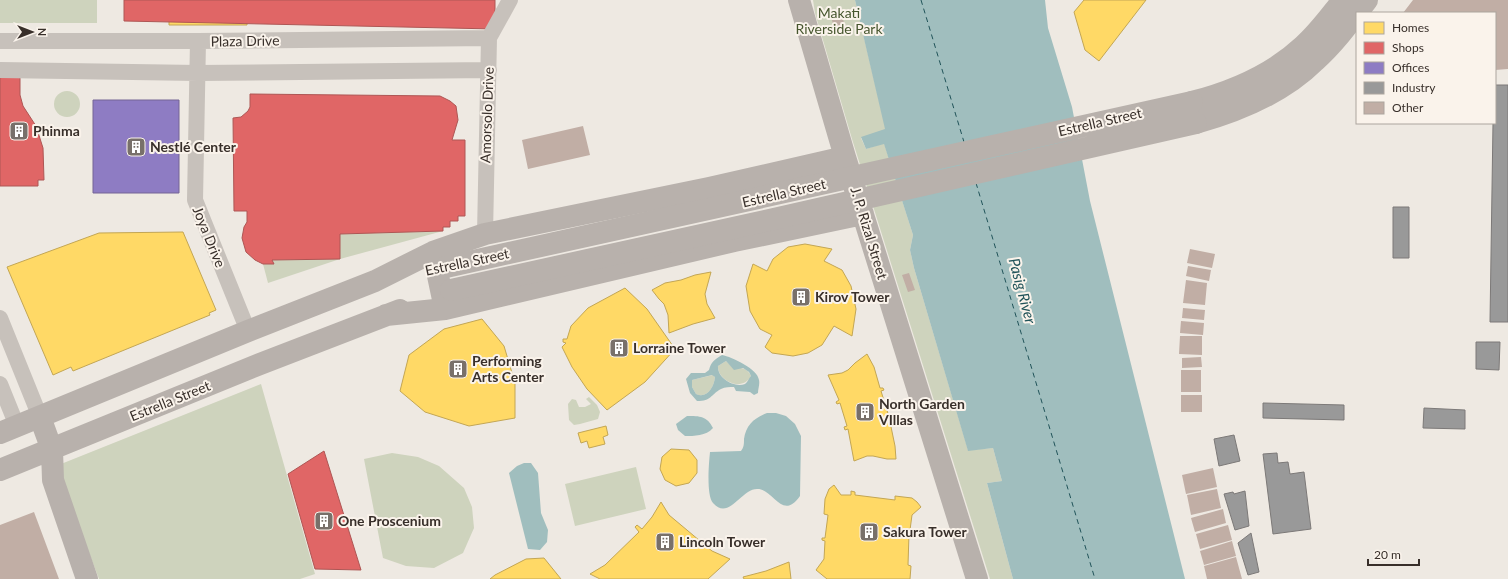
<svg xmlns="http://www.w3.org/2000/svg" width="1508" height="579" font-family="Lato,sans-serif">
<rect width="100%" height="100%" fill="#eee9e2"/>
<path fill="#ced3bd" d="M0,0H97V23H0Z
M813,0H855L886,130L861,138L866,149L884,143L913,235L910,250L914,268L968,450L993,448L1002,481L987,483L1013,579H990L852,139L815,13Z
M54 104a13 13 0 1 1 26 0a13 13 0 1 1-26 0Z
M443,231L340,259L268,283L263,264L273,263L272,260L340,259V234Z
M726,361L732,367C740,368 747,367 751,376C742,393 717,380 718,366Z
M713,375L715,377C714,387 707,399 696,394L692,387V380Z
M261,384L315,574L300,579H99L56,466Z
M589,397L597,405L600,412L598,419L580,424L574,425L569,420L568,404L572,399L576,400L579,407H585L591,404L586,399Z
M392,453L418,457L439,466L464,488L472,507L474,528L463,553L434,568L406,566L383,558L364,459Z
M636,467L646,509L575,526L565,484Z"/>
<path fill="#a0bebe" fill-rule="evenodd" d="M855,0H1045L1048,28L1072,107L1090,201L1185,579H1013L987,483L1002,481L993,448L968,451L914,268L910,250L913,235L884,144L866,149L861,137L885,129Z
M722,355C732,357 758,369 759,380C760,384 758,389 758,393L754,395L750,392L736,391L734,387C730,387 725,387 721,389C710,395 712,401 697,401L690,393L686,379L691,373H705L709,370C711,362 715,359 722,355ZM726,361L734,370L743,368L749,372L751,376C748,379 748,382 745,384C734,388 717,378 718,366ZM712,375L715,377C714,387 707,399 696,394L692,387V380Z
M767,413H776L786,416L795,424L801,436L800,496C782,522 773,488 757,489C741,489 729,521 713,503C706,495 709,462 710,452L741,451C744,447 744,444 744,439C746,425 754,418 767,413Z
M687,416C700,416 707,416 713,428C706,436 694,436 685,436L678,430L676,424Z
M524,463H531L538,473L541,513L548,530L547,542L540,550L528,549L509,473L517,466Z"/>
<path fill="#ffd966" stroke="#c3a654" d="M169,0H247V25H169Z
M1084,0H1146L1099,61L1085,50L1074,12Z
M183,232L216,310L209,313L210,315L73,371L71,367L53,375L7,267L99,233Z
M805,244L832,249L824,261L842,270L851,286L856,309L852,336L834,326L822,345L808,353L793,356L772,353L765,347L772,335L760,329L750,311L746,286L753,264L767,271L773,259L788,247Z
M711,272L705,294L707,304L715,318L693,324L669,333L668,315L664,304L659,299L652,290L665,283L681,280L695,275Z
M625,288L647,309L675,349L645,382L607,410L587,389L572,367L562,347L566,343L563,342V339H567L571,326L588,308Z
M482,319L504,346L515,383V418L469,426L425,412L400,391L409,355L444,329Z
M867,354L874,367L880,388H883L884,390L881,391L890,420L891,419L892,422H890L895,446L896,459H887L873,456H867L854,461L848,429L845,430L844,427L847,426L840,403L837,404L836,402L839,400L828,375L842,373L848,370L855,363Z
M606,426L608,435L603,437L605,444L589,448L587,441L581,443L578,433Z
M671,449L689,450L697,460V473L689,483L676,486L665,480L660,469L662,457Z
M834,485L841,495H851V491L855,492V495L895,500V496L912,498L917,502L921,507L912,515L910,530H913V534H909L908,565L911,566L910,579H827L816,570L824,559L825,541L822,540V538H825L828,515L824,514L825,499L829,489Z
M661,502L669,515L712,551L730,559L708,579H600L590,574L605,565L639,532L635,527L637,525L642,529L652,517Z
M544,558L561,579H490L495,575L526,559Z
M789,562L791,579H744L743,577L766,571Z"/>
<path fill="#e06666" stroke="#ae5654" d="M124,0H495V29L124,21Z
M0,75H20V95L23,106L36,126L43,148L44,180H38V186H0Z
M250,94L440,96L450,101L456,106L458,120L452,140H465V216H458V221H450V227H443V231L340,234V259L272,260L274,264H263L255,260L246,252L242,238L244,227L247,222V211H234L233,118L241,117L248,111L250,107Z
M324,451L361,570L315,569L288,474Z"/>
<path fill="#8e7cc3" stroke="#746595" d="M93,100H179V193H93Z"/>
<path fill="#999" stroke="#7c7978" d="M1495,85H1508V322H1490L1493,123H1495Z
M1393,207H1409V258H1393Z
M1476,342H1500L1499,370L1476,369Z
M1263,403L1344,405V420L1263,418Z
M1424,408L1465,410V429L1423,428Z
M1234,435L1240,461L1219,466L1214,439Z
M1277,453L1278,463L1288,462L1290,474L1304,472L1311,529L1273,534L1263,454Z
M1245,491L1249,526L1235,530L1224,494L1233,492L1234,494Z
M1251,533L1259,572L1248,575L1238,543Z"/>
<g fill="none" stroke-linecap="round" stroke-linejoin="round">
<path stroke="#205359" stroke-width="1" stroke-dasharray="5 4" stroke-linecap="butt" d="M921,0L964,142
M976,183L1095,579"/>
</g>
<path fill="#c1aea5" d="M1413,0H1508V69L1495,70V13H1403Z
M842,14L846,33L835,35L831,15Z
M583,126L590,155L528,169L522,140Z
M1190,249L1215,254L1212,268L1187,263Z
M1188,266L1211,270L1209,281L1186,276Z
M909,273L915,290L908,292L902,275Z
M1186,280L1207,283L1205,305L1183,303Z
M1183,308L1205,310L1204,320L1182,318Z
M1181,321L1204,323L1203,335L1180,333Z
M1180,336H1202V355L1179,354Z
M1201,357L1202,367L1182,368V358Z
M1181,370H1201V392H1181Z
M1181,395H1202V412H1181Z
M1213,468L1217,487L1186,494L1182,475Z
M1217,489L1221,508L1191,515L1187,495Z
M1223,509L1226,523L1195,532L1191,518Z
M34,512L59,579H0V525Z
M1228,525L1232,540L1200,549L1196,534Z
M1232,541L1236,556L1204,565L1200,551Z
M1236,557L1242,579H1207L1204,566Z"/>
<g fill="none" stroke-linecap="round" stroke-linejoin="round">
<path stroke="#c7c1bb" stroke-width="16" d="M0,41H198L489,38
M198,41L195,200L248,331
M0,70L198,73L489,70
M485,234L489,38L510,0
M0,318L40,417
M0,384L17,426"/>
<path stroke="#b8b1ac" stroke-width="22" d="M799,0L845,157L977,579
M1192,102C1231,92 1273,74 1303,46C1318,33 1330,16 1343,0
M1196,123C1239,111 1283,93 1315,61C1335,43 1351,21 1367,0
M433,252L445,309
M386,315L445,309L734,241L863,214
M40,417L52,450L53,480L87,579
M0,433L248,331L375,281L433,252L485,234L709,188L845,157
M0,470L260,364L400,310"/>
<path stroke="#b8b1ac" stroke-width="22" d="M446,267L1192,102
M451,290L765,221L1196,123"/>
</g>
<defs>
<g id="building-square" transform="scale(1)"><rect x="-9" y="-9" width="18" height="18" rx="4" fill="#78706a" stroke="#faf3eb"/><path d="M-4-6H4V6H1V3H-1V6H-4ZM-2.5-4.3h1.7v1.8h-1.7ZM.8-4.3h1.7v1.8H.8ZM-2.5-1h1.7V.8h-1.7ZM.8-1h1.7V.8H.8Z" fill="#fff"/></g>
</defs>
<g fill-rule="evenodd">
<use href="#building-square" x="19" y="131"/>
<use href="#building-square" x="136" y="147"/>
<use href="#building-square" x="801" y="297"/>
<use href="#building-square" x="619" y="348"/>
<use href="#building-square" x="458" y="369"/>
<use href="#building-square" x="865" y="412"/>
<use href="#building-square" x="324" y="521"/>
<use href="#building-square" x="869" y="532"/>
<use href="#building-square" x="665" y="542"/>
</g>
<g text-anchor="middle" stroke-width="4" stroke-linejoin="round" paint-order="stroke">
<g font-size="14" fill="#46562e" stroke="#faf3eb">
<text x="839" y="18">Makati<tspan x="839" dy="16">Riverside Park</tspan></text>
</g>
<g font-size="14" fill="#382f2a" stroke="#faf3eb">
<text transform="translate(245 41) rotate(-1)" y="5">Plaza Drive</text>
<text transform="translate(487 115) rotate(-88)" y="5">Amorsolo Drive</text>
<text transform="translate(1100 122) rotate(-13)" y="5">Estrella Street</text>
<text transform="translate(784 193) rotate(-13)" y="5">Estrella Street</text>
<text transform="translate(869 233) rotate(73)" y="5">J. P. Rizal Street</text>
<text transform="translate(209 237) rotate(68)" y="5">Joya Drive</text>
<text transform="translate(467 262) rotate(-12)" y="5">Estrella Street</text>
<text transform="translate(170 401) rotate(-22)" y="5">Estrella Street</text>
</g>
<g font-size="14" font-weight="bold" fill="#382f2a" stroke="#faf3eb" text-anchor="start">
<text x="33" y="136">Phinma</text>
<text x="150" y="152">Nestlé Center</text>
<text x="815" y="302">Kirov Tower</text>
<text x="633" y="353">Lorraine Tower</text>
<text x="472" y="366">Performing<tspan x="472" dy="16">Arts Center</tspan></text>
<text x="879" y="409">North Garden<tspan x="879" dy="16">VIllas</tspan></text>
<text x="338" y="526">One Proscenium</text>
<text x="883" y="537">Sakura Tower</text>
<text x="679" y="547">Lincoln Tower</text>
</g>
<g font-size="15" font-style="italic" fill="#205359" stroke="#faf3eb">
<text transform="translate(1022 291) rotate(75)" y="5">Pasig River</text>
</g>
</g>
<rect x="1356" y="12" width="140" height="112" fill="#faf3eb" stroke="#aca59e"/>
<rect x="1364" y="22" width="20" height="12" fill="#ffd966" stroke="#aca59e"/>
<text x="1392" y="32" font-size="12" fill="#382f2a">Homes</text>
<rect x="1364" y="42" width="20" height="12" fill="#e06666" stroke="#aca59e"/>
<text x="1392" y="52" font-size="12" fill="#382f2a">Shops</text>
<rect x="1364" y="62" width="20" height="12" fill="#8e7cc3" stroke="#aca59e"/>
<text x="1392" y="72" font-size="12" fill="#382f2a">Offices</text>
<rect x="1364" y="82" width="20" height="12" fill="#999999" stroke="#aca59e"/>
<text x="1392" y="92" font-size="12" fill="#382f2a">Industry</text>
<rect x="1364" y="102" width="20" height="12" fill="#c1aea5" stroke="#aca59e"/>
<text x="1392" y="112" font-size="12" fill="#382f2a">Other</text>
<g transform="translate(32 32) rotate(90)" stroke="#faf3eb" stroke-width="3" paint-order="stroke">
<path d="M0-3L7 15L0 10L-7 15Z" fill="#382f2a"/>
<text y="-6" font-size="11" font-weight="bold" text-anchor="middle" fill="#382f2a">N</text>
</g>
<path d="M1368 559v6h51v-6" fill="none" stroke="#382f2a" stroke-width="2"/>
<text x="1374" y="559" font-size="12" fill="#382f2a" stroke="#faf3eb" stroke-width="3" paint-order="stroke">20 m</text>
</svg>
